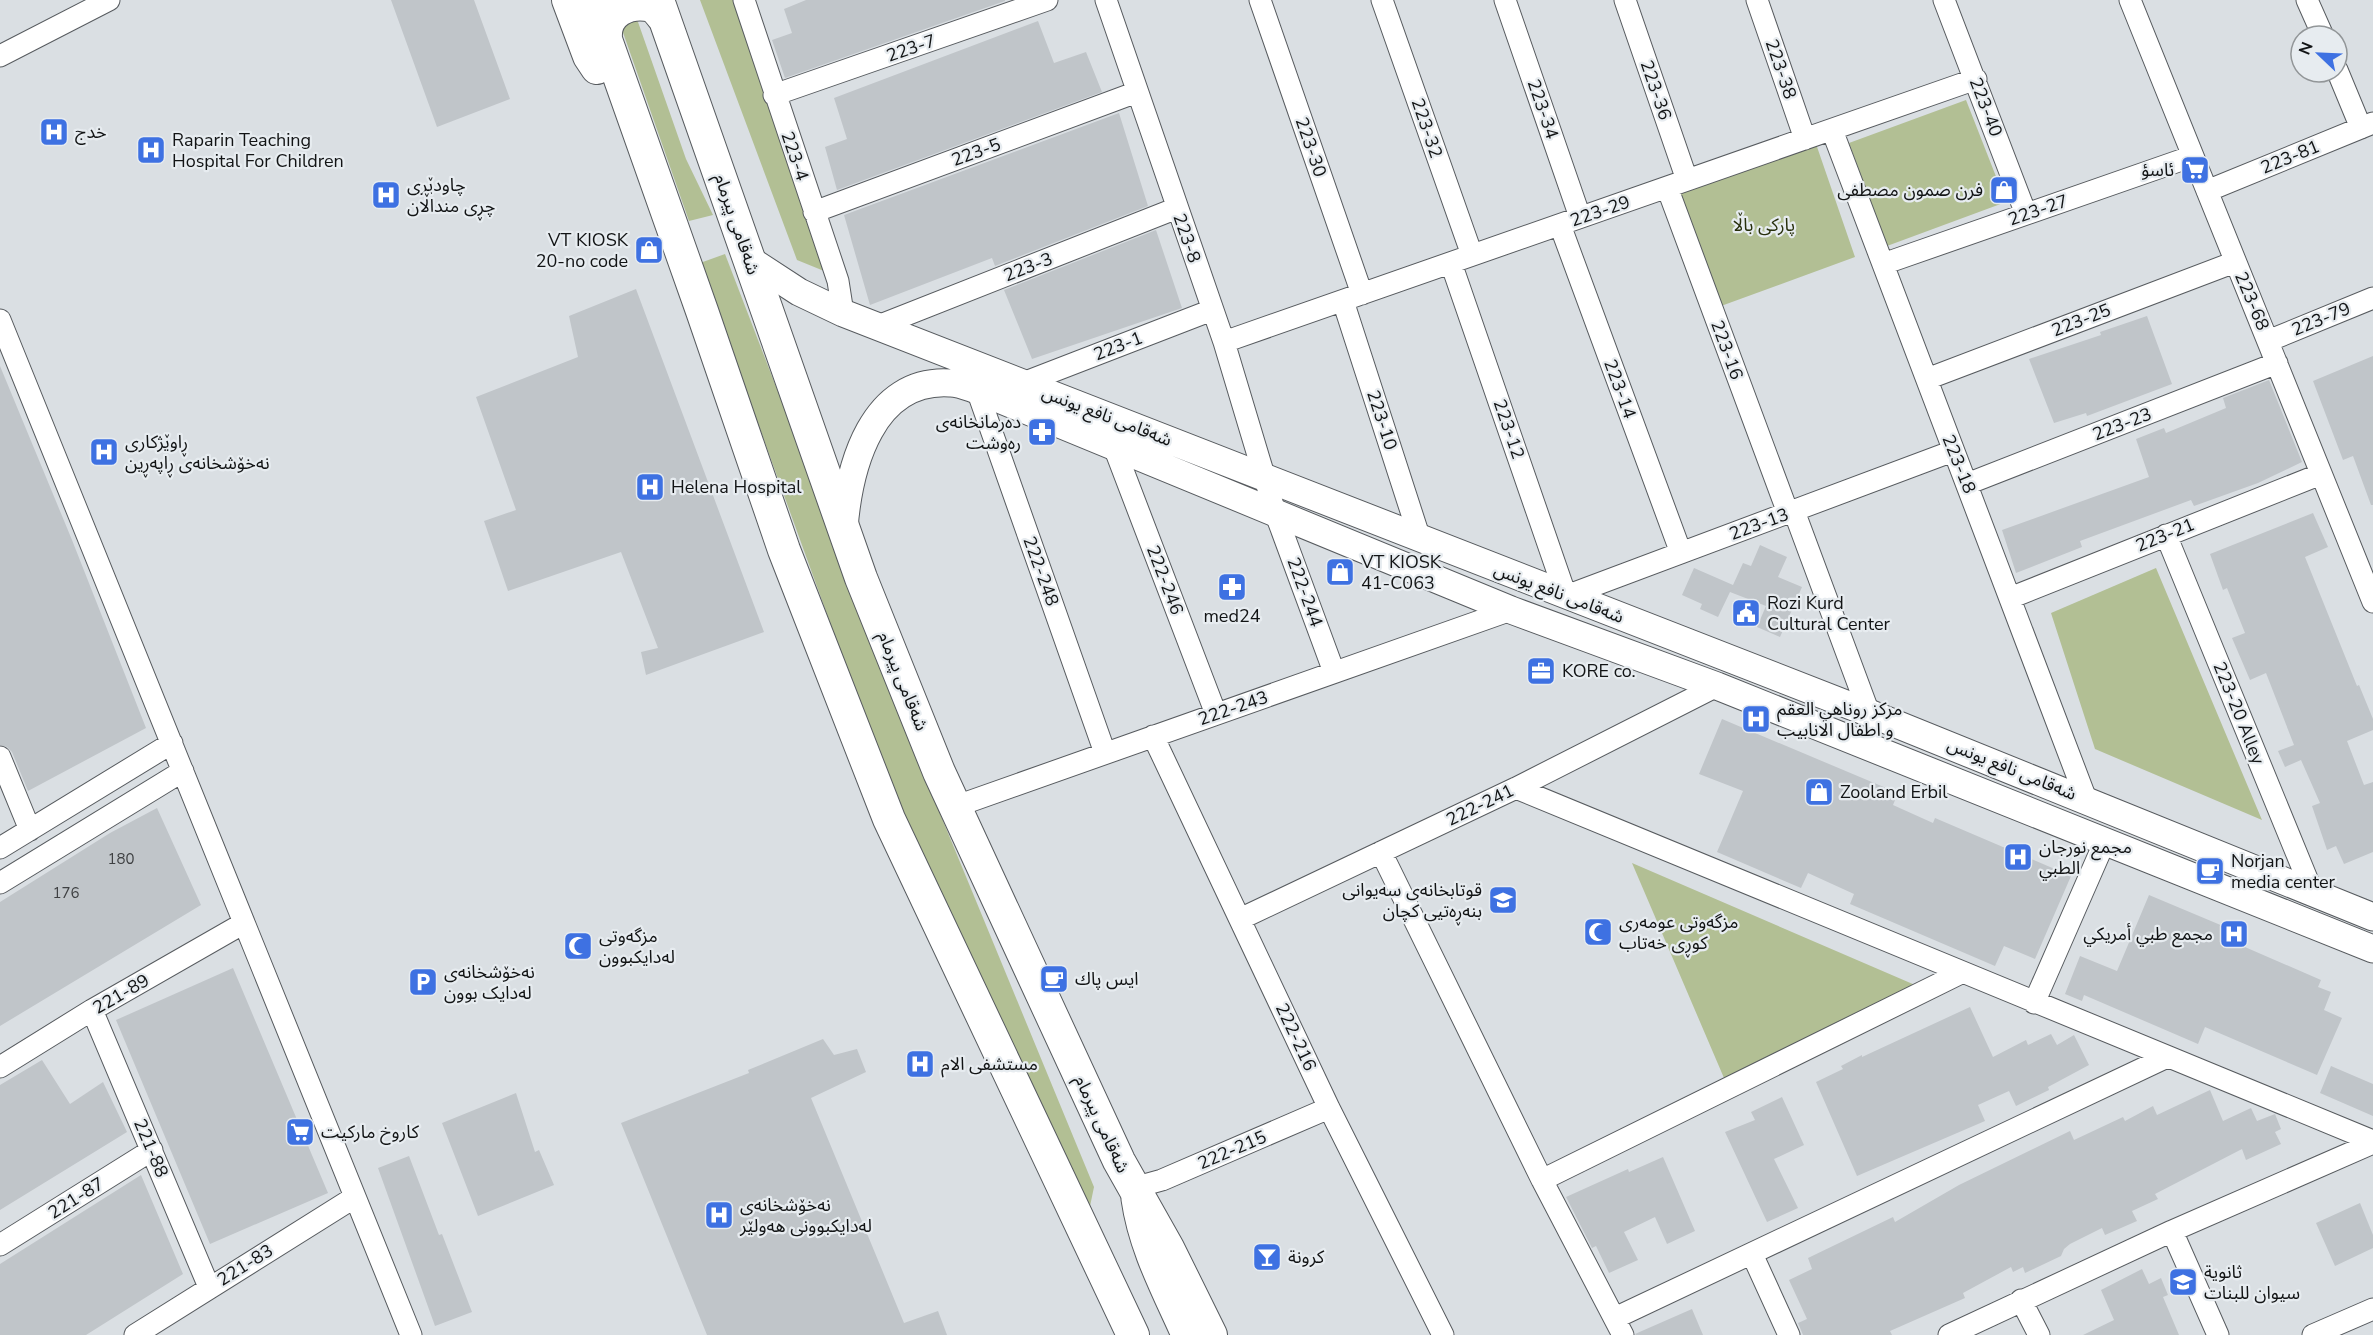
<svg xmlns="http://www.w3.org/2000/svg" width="2373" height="1335" font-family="'Nunito Sans','Noto Sans Arabic',sans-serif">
<rect width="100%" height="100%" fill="#dadfe3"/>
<path fill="#b2bf94" d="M700,0H733L829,273L797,260Z
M629,11L638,22L686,159L713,215L689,221L619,21Z
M1966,100L2006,202L1887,246L1849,143Z
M1815,141L1855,257L1721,306L1675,193Z
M725,254L941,816L1094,1187L1089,1211L911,834L854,689L700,263Z
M2156,568L2262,820L2095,749L2051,613Z
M1632,863L1929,991L1730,1092Z"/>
<path fill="#c0c5c9" d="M391,0H474L510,99L437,127Z
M806,0H1005V1L785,78L772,40L792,33L784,9Z
M1038,21L1054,63L1086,52L1102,92L837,190L825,147L847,139L834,98Z
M1119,113L1148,206L995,266L992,258L870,305L844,215Z
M1156,230L1182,308L1032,359L1004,290Z
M636,289L764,632L646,675L641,652L658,648L621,552L508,591L484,521L516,510L476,397L578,357L569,316Z
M2147,316L2172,384L2087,416L2086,413L2054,423L2029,359L2101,335L2100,332Z
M2373,356V505H2371L2353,456L2343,460L2313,381Z
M0,366L72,540L146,728L28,791L12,752L7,747L0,745Z
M2269,380L2302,462L2258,483L2194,506L2191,500L2080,541L2082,547L2016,573L2002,530L2149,477L2136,439L2164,428L2166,433L2226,408L2223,398Z
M2313,513L2328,547L2305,557L2357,686L2359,685L2373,719V730L2347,741L2364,785L2373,782V852L2344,864L2336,846L2327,850L2312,806L2320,803L2301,760L2285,767L2278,751L2294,745L2266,673L2250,680L2232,638L2245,633L2227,588L2223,590L2210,554Z
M1760,545L1787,557L1778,577L1802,587L1780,637L1757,627L1766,606L1730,592L1718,617L1700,609L1702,604L1682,595L1694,568L1733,585L1743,563L1751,566Z
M1722,719L1898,793L1893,805L1933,823L1935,818L2071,876L2035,959L2004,946L1995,966L1850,904L1854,894L1808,873L1801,888L1717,852L1743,791L1699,774Z
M157,808L201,905L0,1026V902L110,833Z
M2149,895L2242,934L2238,944L2321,980L2318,987L2331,992L2324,1010L2342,1018L2317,1075L2205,1027L2198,1044L2084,995L2082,1001L2065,994L2080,956L2117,971Z
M233,968L328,1193L210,1244L116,1020Z
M1970,1007L1993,1057L2026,1040L2028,1045L2051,1034L2057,1045L2074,1035L2089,1065L2048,1087L2049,1090L2016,1106L2009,1091L1978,1105L1985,1121L1857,1176L1816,1082L1843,1069L1841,1066L1862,1055V1057Z
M823,1039L834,1055L857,1049L866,1072L811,1098L904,1323L938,1311L947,1335H707L621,1123L749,1073L748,1070Z
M42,1060L70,1104L103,1082L127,1132L0,1210V1085Z
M2331,1066L2373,1084V1116L2320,1093Z
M2210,1090L2223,1121L2251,1108L2257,1121L2275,1114L2281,1129L2275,1132L2281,1144L2246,1160L2242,1149L2155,1194L2158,1199L2132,1211L2137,1221L2105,1235L2102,1228L2070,1244L2064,1249L2061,1256L2025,1273L2023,1267L2013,1272L2011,1267L1963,1293L1965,1298L1890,1331L1892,1335H1803L1798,1323L1807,1319L1789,1280L1812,1269L1808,1258L1893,1217L1895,1222L1959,1185L2070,1131L2074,1140L2123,1117L2125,1121L2153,1106L2157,1115Z
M516,1093L535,1152L539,1150L554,1185L478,1216L442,1123Z
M1782,1097L1804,1145L1774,1159L1798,1208L1767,1222L1725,1132L1755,1120L1751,1112Z
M409,1156L439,1235L442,1234L472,1312L435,1326L378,1168Z
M1663,1157L1695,1231L1667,1244L1655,1217L1624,1232L1638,1260L1609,1273L1596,1246L1592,1248L1566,1197L1628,1169L1629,1172Z
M141,1175L183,1274L86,1335H0V1264Z
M2360,1203L2373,1235V1248L2335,1266L2316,1223Z
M2142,1269L2149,1284L2161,1278L2168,1295L2163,1297L2179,1335H2083L2114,1320L2101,1290Z
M1692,1309L1703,1335H1636L1635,1334Z"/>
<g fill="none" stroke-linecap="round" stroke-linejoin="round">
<g stroke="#575b5f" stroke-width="23">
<path id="minor" d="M744,0L838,281L843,313
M1106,0L1224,342L1275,512L1334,672
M1260,0L1362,294
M1382,0L1472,255
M1505,0L1580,217
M1625,0L1687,180
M1757,0L1805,139
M1944,0L2026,214
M2130,0L2373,602
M2307,0L2323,36
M0,56L109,0
M2337,70L2361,128
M774,95L1047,0
M1832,130L2086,799
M1667,187L1788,513
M2207,191L2373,123
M814,212L1137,92
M1560,225L1681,553
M1451,263L1566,596L1953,451
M1883,264L2193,156
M1343,301L1420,539
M0,320L411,1335
M878,326L1177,208
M2268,341L2373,298
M1224,342L1976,79
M1927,379L2235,262
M1023,383L1212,310
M977,390L1105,753
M1114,447L1216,714
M1967,484L2277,363
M1794,511L1869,713
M2166,535L2312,891
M2010,598L2321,474
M1153,736L1329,1108L1443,1335
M0,757L30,830
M1516,788L2373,1141
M954,807L1511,610
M0,848L172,743
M1381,852L1542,1180L1623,1335
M0,883L183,771
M1240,919L1516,788L1717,686
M2034,1003L2105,841
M92,1010L209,1287
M0,1067L92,1010L244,923
M1542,1180L1961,973
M1133,1188L1162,1180L1329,1108
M2172,1231L2218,1335
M0,1245L152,1150
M1752,1254L1789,1335
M2021,1300L2039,1335
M1615,1318L2167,1057
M135,1335L355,1197
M1949,1335L2172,1231L2373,1143
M2313,1335L2373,1309"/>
</g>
<g stroke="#575b5f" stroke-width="29">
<path id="major" d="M750,260L799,292L843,313L1869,713L2373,917
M844,528C849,466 872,378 950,383C959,383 968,387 977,390L1511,610L1717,686L2373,949
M1135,1199C1142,1248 1165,1290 1185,1335"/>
</g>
<g stroke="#575b5f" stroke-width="34">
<path id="highway" d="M568,0L589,56L597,68
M592,0L702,311L784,550L889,819L1133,1335
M658,0L861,578L939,772L1119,1161L1168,1248L1211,1335
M606,38C604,13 628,0 652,6C657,9 661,15 665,20"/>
</g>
<use href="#minor" stroke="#fff" stroke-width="21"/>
<use href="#major" stroke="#fff" stroke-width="27"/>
<use href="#highway" stroke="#fff" stroke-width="32"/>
</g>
<defs>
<g id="hospital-square" transform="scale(1.5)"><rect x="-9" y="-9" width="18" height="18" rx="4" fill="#3e71e2" stroke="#e7ecf0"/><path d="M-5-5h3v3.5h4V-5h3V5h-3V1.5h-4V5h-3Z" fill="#fff"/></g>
<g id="supermarket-square" transform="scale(1.5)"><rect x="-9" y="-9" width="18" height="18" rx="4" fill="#3e71e2" stroke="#e7ecf0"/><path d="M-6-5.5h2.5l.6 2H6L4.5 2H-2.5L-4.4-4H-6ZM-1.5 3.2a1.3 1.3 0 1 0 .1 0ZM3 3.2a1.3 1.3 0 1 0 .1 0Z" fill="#fff"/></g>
<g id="shop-square" transform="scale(1.5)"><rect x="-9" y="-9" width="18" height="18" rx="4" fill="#3e71e2" stroke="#e7ecf0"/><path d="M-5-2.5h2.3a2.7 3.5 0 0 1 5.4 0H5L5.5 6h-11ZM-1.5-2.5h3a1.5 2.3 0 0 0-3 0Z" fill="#fff"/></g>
<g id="pharmacy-square" transform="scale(1.5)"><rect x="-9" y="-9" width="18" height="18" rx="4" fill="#3e71e2" stroke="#e7ecf0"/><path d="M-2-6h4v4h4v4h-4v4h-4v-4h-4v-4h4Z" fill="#fff"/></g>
<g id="civic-square" transform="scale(1.5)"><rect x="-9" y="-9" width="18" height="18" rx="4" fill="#3e71e2" stroke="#e7ecf0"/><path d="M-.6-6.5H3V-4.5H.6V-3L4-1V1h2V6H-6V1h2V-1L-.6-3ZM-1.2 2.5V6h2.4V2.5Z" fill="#fff"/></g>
<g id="office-square" transform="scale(1.5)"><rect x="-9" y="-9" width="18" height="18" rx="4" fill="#3e71e2" stroke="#e7ecf0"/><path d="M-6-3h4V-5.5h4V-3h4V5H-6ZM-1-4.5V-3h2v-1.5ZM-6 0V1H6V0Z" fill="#fff"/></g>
<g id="cafe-square" transform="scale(1.5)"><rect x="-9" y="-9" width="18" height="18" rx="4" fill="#3e71e2" stroke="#e7ecf0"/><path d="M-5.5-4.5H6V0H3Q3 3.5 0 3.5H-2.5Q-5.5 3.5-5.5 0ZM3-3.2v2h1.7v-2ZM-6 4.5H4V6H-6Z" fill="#fff"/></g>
<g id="school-square" transform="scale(1.5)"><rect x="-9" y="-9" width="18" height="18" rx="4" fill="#3e71e2" stroke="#e7ecf0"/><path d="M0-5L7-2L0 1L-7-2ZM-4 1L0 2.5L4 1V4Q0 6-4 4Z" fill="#fff"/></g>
<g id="mosque-square" transform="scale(1.5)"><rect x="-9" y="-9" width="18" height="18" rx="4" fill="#3e71e2" stroke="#e7ecf0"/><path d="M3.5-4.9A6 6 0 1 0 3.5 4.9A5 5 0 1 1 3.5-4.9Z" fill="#fff"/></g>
<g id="parking-square" transform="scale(1.5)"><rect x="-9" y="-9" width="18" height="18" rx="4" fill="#3e71e2" stroke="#e7ecf0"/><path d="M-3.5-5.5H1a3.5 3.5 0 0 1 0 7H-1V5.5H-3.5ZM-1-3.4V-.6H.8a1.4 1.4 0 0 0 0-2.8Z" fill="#fff"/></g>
<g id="bar-square" transform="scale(1.5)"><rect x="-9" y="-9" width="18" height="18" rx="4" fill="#3e71e2" stroke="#e7ecf0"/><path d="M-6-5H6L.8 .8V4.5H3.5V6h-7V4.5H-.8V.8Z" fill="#fff"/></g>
</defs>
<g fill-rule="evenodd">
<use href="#hospital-square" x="54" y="132"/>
<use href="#hospital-square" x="151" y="150"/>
<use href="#supermarket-square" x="2195" y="170"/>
<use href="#shop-square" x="2004" y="190"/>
<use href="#hospital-square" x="386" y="195"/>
<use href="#shop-square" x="649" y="250"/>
<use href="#pharmacy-square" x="1042" y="432"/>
<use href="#hospital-square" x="104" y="452"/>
<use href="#hospital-square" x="650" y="487"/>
<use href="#shop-square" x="1340" y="572"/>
<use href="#pharmacy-square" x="1232" y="587"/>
<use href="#civic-square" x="1746" y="613"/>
<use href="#office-square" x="1541" y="671"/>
<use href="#hospital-square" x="1756" y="719"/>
<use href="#shop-square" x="1819" y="792"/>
<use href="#hospital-square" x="2018" y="857"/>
<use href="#cafe-square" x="2210" y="871"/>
<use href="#school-square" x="1503" y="900"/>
<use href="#mosque-square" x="1598" y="932"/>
<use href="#hospital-square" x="2234" y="934"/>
<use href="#mosque-square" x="578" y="946"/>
<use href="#cafe-square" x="1054" y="979"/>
<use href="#parking-square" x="423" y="982"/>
<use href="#hospital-square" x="920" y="1064"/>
<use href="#supermarket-square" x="300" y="1132"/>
<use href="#hospital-square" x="719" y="1215"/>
<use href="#bar-square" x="1267" y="1257"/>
<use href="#school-square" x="2183" y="1282"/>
</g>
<g text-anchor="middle" stroke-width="4.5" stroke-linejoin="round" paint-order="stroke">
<g font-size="15" fill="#3e4042">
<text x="121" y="864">180</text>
<text x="66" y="898">176</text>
</g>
<g font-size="18" fill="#121415" stroke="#e7ecf0">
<text transform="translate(911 48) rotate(-19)" y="6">223-7</text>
<text transform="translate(1781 69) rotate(71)" y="6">223-38</text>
<text transform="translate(1656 90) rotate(71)" y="6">223-36</text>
<text transform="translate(1986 107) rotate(69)" y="6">223-40</text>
<text transform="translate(1543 109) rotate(71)" y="6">223-34</text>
<text transform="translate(1427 128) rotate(71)" y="6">223-32</text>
<text transform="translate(1311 147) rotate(71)" y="6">223-30</text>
<text transform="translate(976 152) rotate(-20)" y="6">223-5</text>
<text transform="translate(795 156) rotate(71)" y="6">223-4</text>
<text transform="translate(2290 157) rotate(-22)" y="6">223-81</text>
<text transform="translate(2038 210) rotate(-19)" y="6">223-27</text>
<text transform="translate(1600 211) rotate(-19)" y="6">223-29</text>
<text transform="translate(737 224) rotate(71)" y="6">شەقامی پیرمام</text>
<text transform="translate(1187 238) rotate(71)" y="6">223-8</text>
<text transform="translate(1028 267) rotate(-21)" y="6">223-3</text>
<text transform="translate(2252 301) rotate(67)" y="6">223-68</text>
<text transform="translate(2321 319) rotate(-22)" y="6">223-79</text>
<text transform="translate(2081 320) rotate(-21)" y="6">223-25</text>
<text transform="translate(1118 346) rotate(-21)" y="6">223-1</text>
<text transform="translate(1727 350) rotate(70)" y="6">223-16</text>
<text transform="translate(1620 389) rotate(70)" y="6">223-14</text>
<text transform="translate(1107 416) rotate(21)" y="6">شەقامی نافع یونس</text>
<text transform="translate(1382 420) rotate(72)" y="6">223-10</text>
<text transform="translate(2122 424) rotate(-21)" y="6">223-23</text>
<text transform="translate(1509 429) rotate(71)" y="6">223-12</text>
<text transform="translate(1959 464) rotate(68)" y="6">223-18</text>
<text transform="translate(1759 524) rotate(-20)" y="6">223-13</text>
<text transform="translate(2165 535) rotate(-22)" y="6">223-21</text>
<text transform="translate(1041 571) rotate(70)" y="6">222-248</text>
<text transform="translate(1165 580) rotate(69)" y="6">222-246</text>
<text transform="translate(1305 592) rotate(70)" y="6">222-244</text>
<text transform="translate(1559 593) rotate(21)" y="6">شەقامی نافع یونس</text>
<text transform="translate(903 681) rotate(68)" y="6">شەقامی پیرمام</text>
<text transform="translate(1233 708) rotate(-19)" y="6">222-243</text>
<text transform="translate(2239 713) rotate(68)" y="6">223-20 Alley</text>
<text transform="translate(2012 769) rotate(22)" y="6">شەقامی نافع یونس</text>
<text transform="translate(1480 805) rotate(-26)" y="6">222-241</text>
<text transform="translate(121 994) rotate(-30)" y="6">221-89</text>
<text transform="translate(1296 1037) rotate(65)" y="6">222-216</text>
<text transform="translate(1102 1124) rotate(65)" y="6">شەقامی پیرمام</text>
<text transform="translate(151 1148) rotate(67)" y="6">221-88</text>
<text transform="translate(1232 1150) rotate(-23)" y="6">222-215</text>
<text transform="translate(76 1198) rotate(-32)" y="6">221-87</text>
<text transform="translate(245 1265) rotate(-32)" y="6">221-83</text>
</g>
<g font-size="18" fill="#121415" stroke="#e7ecf0" text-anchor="start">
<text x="75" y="138">خدج</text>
<text x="172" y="146">Raparin Teaching<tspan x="172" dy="21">Hospital For Children</tspan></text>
<text x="2174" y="176" text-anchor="end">ئاسؤ</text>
<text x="407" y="191">چاودێری<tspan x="407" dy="21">چڕی منداڵان</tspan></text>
<text x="1983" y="196" text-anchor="end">فرن صمون مصطفى</text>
<text x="628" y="246" text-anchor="end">VT KIOSK<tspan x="628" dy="21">20-no code</tspan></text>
<text x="1021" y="428" text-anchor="end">دەرمانخانەی<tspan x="1021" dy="21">رەوشت</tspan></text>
<text x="125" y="448">ڕاوێژکاری<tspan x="125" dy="21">نەخۆشخانەی ڕاپەڕین</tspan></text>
<text x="671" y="493">Helena Hospital</text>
<text x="1361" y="568">VT KIOSK<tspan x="1361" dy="21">41-C063</tspan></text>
<text x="1767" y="609">Rozi Kurd<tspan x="1767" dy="21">Cultural Center</tspan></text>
<text x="1232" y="622" text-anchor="middle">med24</text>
<text x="1562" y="677">KORE co.</text>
<text x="1777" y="715">مركز روناهي العقم<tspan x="1777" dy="21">و اطفال الانابيب</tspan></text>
<text x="1840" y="798">Zooland Erbil</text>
<text x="2039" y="853">مجمع نورجان<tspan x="2039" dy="21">الطبي</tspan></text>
<text x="2231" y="867">Norjan<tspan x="2231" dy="21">media center</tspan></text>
<text x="1482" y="896" text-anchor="end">قوتابخانەی سەیوانی<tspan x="1482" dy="21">بنەڕەتیی کچان</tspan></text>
<text x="1619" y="928">مزگەوتی عومەری<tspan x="1619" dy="21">کوڕی خەتاب</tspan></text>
<text x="2213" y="940" text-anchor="end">مجمع طبي أمریکي</text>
<text x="599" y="942">مزگەوتی<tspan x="599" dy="21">لەدایکبوون</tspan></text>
<text x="444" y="978">نەخۆشخانەی<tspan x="444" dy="21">لەدایک بوون</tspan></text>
<text x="1075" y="985">ايس پاك</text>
<text x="941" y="1070">مستشفى الام</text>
<text x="321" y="1138">كاروخ ماركیت</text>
<text x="740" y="1211">نەخۆشخانەی<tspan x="740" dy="21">لەدایکبوونی هەولێر</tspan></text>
<text x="1288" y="1263">كرونة</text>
<text x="2204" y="1278">ثانوية<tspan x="2204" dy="21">سيوان للبنات</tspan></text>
</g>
<g font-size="18" fill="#272f0b" stroke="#e7ecf0">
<text x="1764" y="231">پارکی باڵا</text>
</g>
</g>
<g transform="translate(2319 54) rotate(293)"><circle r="28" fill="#e7ecf0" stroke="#929698" stroke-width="1.5"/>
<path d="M0-4.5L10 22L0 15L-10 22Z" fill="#3e71e2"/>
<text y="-9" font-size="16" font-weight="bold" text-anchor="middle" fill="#121415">N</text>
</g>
</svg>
